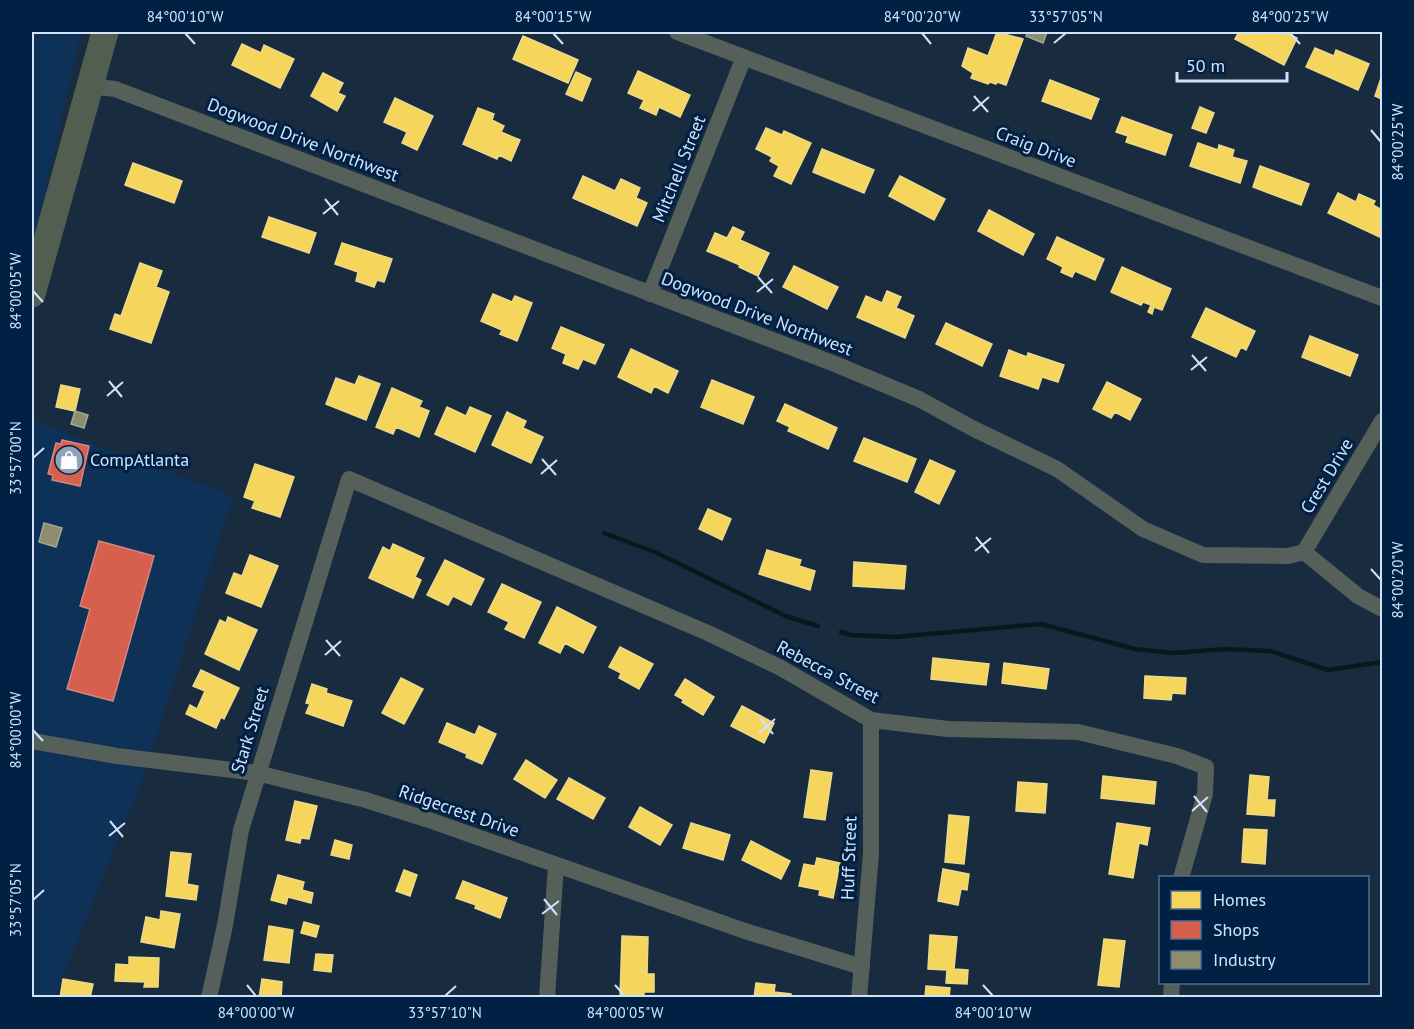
<svg xmlns="http://www.w3.org/2000/svg" width="1414" height="1029" font-family="'PT Sans',sans-serif">
<rect width="100%" height="100%" fill="#192c3f"/>
<path fill="#0e3157" d="M32,32H81L32,252Z
M32,420L233,496L144,775L54,998L32,997Z"/>
<path fill="#f6d55c" stroke="#ebd98c" stroke-width="1.5" d="M997,32L1023,39L1006,85L997,82L996,84L990,82L988,84L971,78L973,73L962,66L968,48L988,56Z
M1239,32H1270L1274,33L1275,32H1285L1297,38L1284,65L1235,39Z
M523,36L578,60L568,83L513,59Z
M242,44L261,53L264,45L294,59L280,88L232,65Z
M1315,48L1334,56L1336,50L1369,64L1358,90L1306,67Z
M638,71L690,95L680,117L659,107L656,115L640,108L644,100L628,93Z
M576,72L591,79L582,101L566,94Z
M323,73L343,83L338,93L345,96L337,111L311,96Z
M1382,75V99L1375,96Z
M1050,80L1099,99L1091,119L1042,101Z
M395,98L433,116L417,150L402,143L407,132L384,122Z
M1200,107L1214,113L1206,133L1192,128Z
M478,108L494,114L492,120L504,126L501,132L520,140L511,161L499,155L497,159L463,144Z
M1122,117L1172,135L1165,155L1126,142L1128,136L1116,132Z
M766,128L782,135L784,131L811,143L791,184L774,176L779,166L770,161L772,157L756,149Z
M1198,143L1218,150L1219,145L1234,150L1232,157L1247,161L1240,183L1190,166Z
M822,149L874,170L864,193L813,172Z
M133,163L182,181L174,203L125,185Z
M1260,166L1309,184L1301,205L1253,187Z
M583,176L615,191L621,179L640,188L636,198L647,203L637,226L573,198Z
M900,176L945,199L934,220L889,196Z
M1338,193L1356,202L1359,194L1375,201L1373,205L1382,210V238L1328,213Z
M989,210L1034,234L1023,255L978,231Z
M269,217L316,233L309,253L262,237Z
M733,227L744,232L740,240L769,253L758,276L739,267L740,265L707,251L715,233L727,238Z
M1057,237L1104,259L1095,280L1075,271L1072,277L1061,272L1063,267L1047,259Z
M342,243L392,259L384,282L377,280L374,287L356,281L358,272L335,264Z
M140,263L162,271L156,287L169,292L151,343L110,329L115,314L121,316Z
M794,266L838,287L827,309L783,287Z
M1122,267L1171,289L1162,310L1154,307L1152,314L1148,312L1151,305L1143,302L1141,305L1111,292Z
M887,291L901,297L896,308L914,316L905,338L857,317L866,296L882,303Z
M493,294L512,302L515,296L532,303L517,341L500,334L502,330L481,321Z
M1206,308L1255,331L1246,350L1241,347L1236,357L1192,337Z
M946,323L992,344L982,366L936,344Z
M561,327L604,345L595,364L583,359L578,369L563,363L566,354L552,348Z
M1310,336L1358,355L1350,376L1302,357Z
M631,349L678,371L668,393L654,386L651,393L618,377Z
M1009,350L1027,357L1028,353L1064,365L1058,382L1042,377L1038,389L1000,376Z
M359,376L380,384L366,420L326,404L336,378L355,385Z
M712,380L754,397L743,424L701,407Z
M1107,382L1141,399L1130,420L1115,412L1111,418L1093,409Z
M61,385L80,389L75,411L56,407Z
M392,388L422,401L419,407L429,411L419,437L396,427L393,434L376,427Z
M785,404L837,428L828,449L788,431L790,427L777,421Z
M447,407L466,416L470,407L491,416L475,452L435,434Z
M507,412L526,421L523,428L543,437L531,463L492,445Z
M864,438L916,459L907,482L854,461Z
M930,460L955,471L939,504L915,492Z
M255,464L294,477L280,517L252,508L255,501L244,497Z
M708,509L731,519L722,540L699,529Z
M393,544L424,558L415,577L421,580L413,598L369,578L383,547L390,551Z
M767,550L801,560L799,566L815,571L810,590L759,574Z
M250,555L278,566L261,607L226,593L234,573L242,576Z
M445,560L484,579L471,605L453,596L448,605L427,595Z
M854,562L906,566L904,589L853,586Z
M502,584L541,602L524,638L505,629L509,622L488,612Z
M557,607L596,627L583,653L565,643L560,653L539,643Z
M228,617L257,630L239,670L205,654L220,620L226,623Z
M620,647L653,664L639,689L619,678L621,673L609,667Z
M933,658L989,664L986,685L931,679Z
M1004,663L1049,669L1046,689L1002,683Z
M201,670L239,688L224,719L221,717L216,728L186,714L190,705L197,709L205,691L193,686Z
M1145,676L1186,678L1185,694L1172,693L1171,700L1144,698Z
M401,678L423,689L404,724L382,713Z
M685,679L714,697L703,715L682,702L684,700L675,695Z
M312,684L327,689L326,693L352,701L343,726L306,713L310,704L306,703Z
M742,706L774,723L764,743L731,726Z
M447,723L475,735L479,726L496,734L482,764L466,757L467,754L439,742Z
M526,760L557,780L545,798L514,779Z
M811,770L832,773L825,820L804,817Z
M1250,775L1269,777L1267,800H1275L1274,816L1247,814Z
M1103,776L1156,782L1154,804L1101,798Z
M569,778L605,798L593,819L557,799Z
M1018,782L1047,784L1045,813L1016,811Z
M295,801L317,806L309,839L301,838L300,843L286,840Z
M640,807L672,825L660,845L629,827Z
M949,815L969,817L964,864L945,862Z
M691,823L730,835L723,860L683,848Z
M1117,823L1150,828L1147,845L1139,843L1133,878L1109,874Z
M1244,829L1267,830L1265,864L1242,862Z
M335,840L352,845L349,859L331,855Z
M751,841L790,861L781,879L742,860Z
M171,852L191,854L187,884L198,886L196,900L166,896Z
M817,858L840,863L833,898L819,895L820,890L799,886L804,864L815,866Z
M943,869L969,874L967,890L961,889L958,905L938,901Z
M404,870L417,875L410,896L396,891Z
M278,875L304,882L302,890L313,893L311,903L288,897L286,904L271,900Z
M463,881L507,898L500,918L475,908L476,905L456,898Z
M161,911L180,914L174,948L141,942L146,917L160,920Z
M304,922L319,926L316,937L301,933Z
M269,926L293,930L289,963L264,960Z
M930,935L957,937L954,969L968,970L967,984L946,983L947,970L928,969Z
M622,936L648,937L647,974H654V992H644V998H620Z
M1104,939L1125,941L1119,987L1098,985Z
M316,954L333,955L331,972L314,970Z
M129,957L159,958L158,987H144L145,982L115,981L116,964L129,965Z
M63,979L93,984L90,998H60Z
M262,979L282,982L281,998H259Z
M756,983L775,985L774,992L791,994L790,998H754Z
M926,986L950,988L949,998H925Z"/>
<path fill="#d6604d" stroke="#d48781" stroke-width="1.5" d="M62,440L89,446L80,486L52,480L53,475L48,474L56,443L61,444Z
M99,541L154,556L113,701L67,689L90,609L80,606Z"/>
<path fill="#8c8c6e" stroke="#a0a698" stroke-width="1.5" d="M1028,32H1047L1043,43L1026,36Z
M75,411L88,415L84,428L71,424Z
M44,523L62,528L56,547L39,542Z"/>
<g fill="none" stroke-linecap="round" stroke-linejoin="round">
<path stroke="#041b1c" stroke-width="4.5" d="M604,533L657,553L788,617L818,626
M841,632L851,635L895,637L1041,624L1135,649L1173,653L1225,649L1270,651L1328,670L1382,662"/>
<path stroke="#55605a" stroke-width="16" d="M677,32L1382,298
M89,86L115,89L835,364L919,399L974,429L1057,469L1143,529L1203,555L1288,556L1304,552
M650,294L744,57
M1304,552L1382,421
M1304,552L1358,596L1382,609
M32,741L117,756L257,773L366,800L429,820L745,931L862,967
M209,998L225,925L241,830L349,479L708,633L781,668L871,720L948,729L1078,732L1177,756L1206,767L1205,794L1181,878
M547,998L556,865
M859,998L871,853V720
M1171,998L1172,982"/>
<path stroke="#525f50" stroke-width="27" d="M32,294L105,32"/>
</g>
<path fill="none" stroke="#d0e3fb" stroke-width="2" d="M185,33L195,44M553,33L563,44M922,33L931,44M1290,33L1300,44M1054,43L1066,33M974,96L988,112M973,111L989,97M1371,130L1381,142M325,199L338,215M323,214L339,201M758,277L772,293M33,291L43,302M757,292L773,279M1192,355L1206,371M1191,370L1207,357M109,381L122,397M107,396L123,382M33,458L44,448M542,459L556,475M541,474L557,460M976,537L989,553M975,551L991,538M1371,569L1381,580M326,640L340,656M325,655L341,641M760,718L773,734M33,730L43,741M759,733L775,719M1194,796L1207,812M1192,811L1208,797M110,821L123,837M109,836L125,823M544,899L557,915M33,900L44,890M542,914L559,901M247,985L256,996M615,985L625,996M983,985L993,996M445,996L456,986"/>
<defs>
<g id="shop-disc" transform="scale(1.5)"><circle r="9.5" fill="#90a3b9" stroke="#002044"/><path d="M-5-2.5h2.3a2.7 3.5 0 0 1 5.4 0H5L5.5 6h-11ZM-1.5-2.5h3a1.5 2.3 0 0 0-3 0Z" fill="#fff"/></g>
</defs>
<g fill-rule="evenodd">
<use href="#shop-disc" x="69" y="460"/>
</g>
<g text-anchor="middle" stroke-width="6" stroke-linejoin="round" paint-order="stroke">
<g font-size="18" fill="#d0e3fb" stroke="#002044">
<text transform="translate(303 140) rotate(21)" y="6">Dogwood Drive Northwest</text>
<text transform="translate(1036 147) rotate(21)" y="6">Craig Drive</text>
<text transform="translate(679 169) rotate(-68)" y="6">Mitchell Street</text>
<text transform="translate(757 314) rotate(21)" y="6">Dogwood Drive Northwest</text>
<text transform="translate(1327 476) rotate(-59)" y="6">Crest Drive</text>
<text transform="translate(828 672) rotate(28)" y="6">Rebecca Street</text>
<text transform="translate(250 730) rotate(-73)" y="6">Stark Street</text>
<text transform="translate(459 811) rotate(19)" y="6">Ridgecrest Drive</text>
<text transform="translate(849 858) rotate(-88)" y="6">Huff Street</text>
</g>
<g font-size="18" fill="#d0e3fb" stroke="#002044" text-anchor="start">
<text x="90" y="466">CompAtlanta</text>
</g>
</g>
<rect width="1414" height="1029" fill="none" stroke="#002044" stroke-width="66"/>
<rect x="1159" y="876" width="210" height="108" fill="#002044" stroke="#536e8d" stroke-width="1.5"/>
<rect x="1171" y="891" width="30" height="18" fill="#f6d55c" stroke="#536e8d" stroke-width="1.5"/>
<text x="1213" y="906" font-size="18" fill="#d0e3fb">Homes</text>
<rect x="1171" y="921" width="30" height="18" fill="#d6604d" stroke="#536e8d" stroke-width="1.5"/>
<text x="1213" y="936" font-size="18" fill="#d0e3fb">Shops</text>
<rect x="1171" y="951" width="30" height="18" fill="#8c8c6e" stroke="#536e8d" stroke-width="1.5"/>
<text x="1213" y="966" font-size="18" fill="#d0e3fb">Industry</text>
<path d="M1177 72v9h110v-9" fill="none" stroke="#d0e3fb" stroke-width="3"/>
<text x="1186" y="72" font-size="18" fill="#d0e3fb" stroke="#002044" stroke-width="4.5" paint-order="stroke">50 m</text>
<rect x="33" y="33" width="1348" height="963" fill="none" stroke="#d0e3fb" stroke-width="2"/>
<g font-size="15" text-anchor="middle" fill="#d0e3fb">
<text x="185" y="22">84°00'10"W</text>
<text x="553" y="22">84°00'15"W</text>
<text x="922" y="22">84°00'20"W</text>
<text x="1066" y="22">33°57'05"N</text>
<text x="1290" y="22">84°00'25"W</text>
<text transform="translate(1398 142) rotate(-90)" y="5">84°00'25"W</text>
<text transform="translate(16 291) rotate(-90)" y="5">84°00'05"W</text>
<text transform="translate(16 458) rotate(-90)" y="5">33°57'00"N</text>
<text transform="translate(1398 580) rotate(-90)" y="5">84°00'20"W</text>
<text transform="translate(16 730) rotate(-90)" y="5">84°00'00"W</text>
<text transform="translate(16 900) rotate(-90)" y="5">33°57'05"N</text>
<text x="256" y="1018">84°00'00"W</text>
<text x="445" y="1018">33°57'10"N</text>
<text x="625" y="1018">84°00'05"W</text>
<text x="993" y="1018">84°00'10"W</text>
</g>
</svg>
